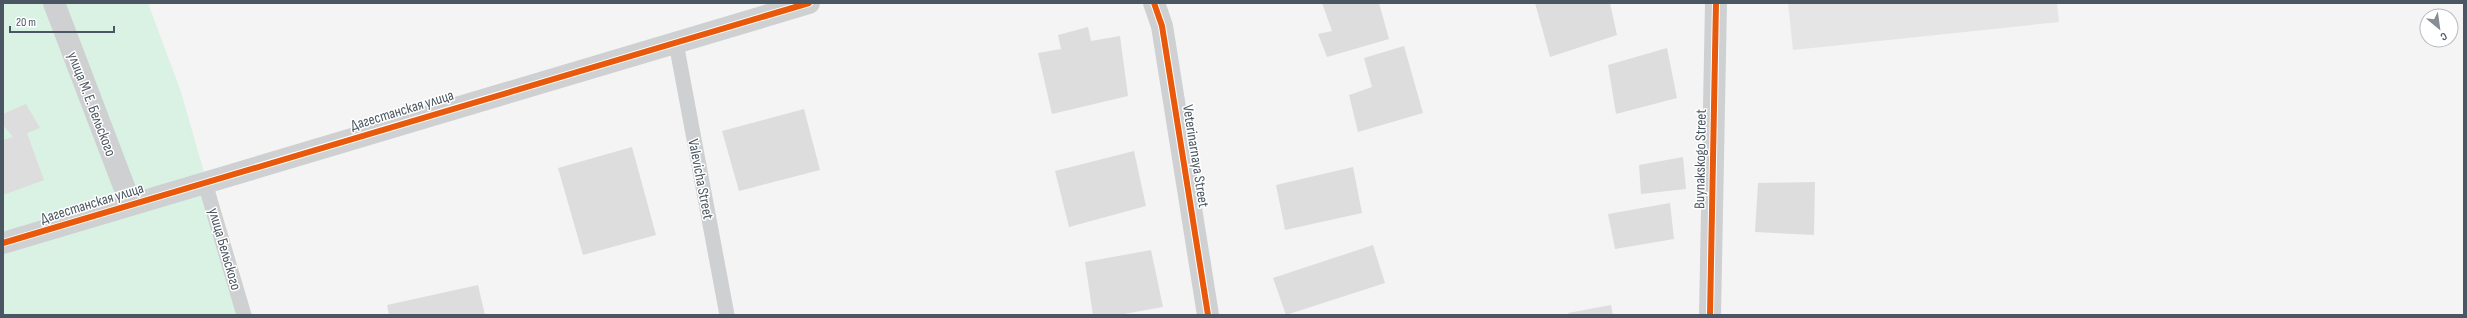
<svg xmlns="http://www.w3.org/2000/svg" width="2467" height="318" font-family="'Sofia Sans Condensed',sans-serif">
<rect width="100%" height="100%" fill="#f4f4f4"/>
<path fill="#e6e5e6" d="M1788,3H2057L2059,22L1793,50Z"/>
<path fill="#d9f2e3" d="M3,3H148L181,92L245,315H3Z"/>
<path fill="#ddddde" d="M1322,3H1379L1389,39L1327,57L1318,34L1332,31Z
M1535,3H1610L1617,35L1550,57Z
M1088,27L1091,41L1120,36L1128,96L1052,114L1038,53L1061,49L1058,35Z
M1404,46L1423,113L1358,132L1349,95L1372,87L1364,58Z
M1667,48L1677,98L1616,114L1608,65Z
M26,104L40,128L27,133L44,180L3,195V140L13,137L3,125V114Z
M804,109L820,170L739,191L722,131Z
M632,147L656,235L583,255L558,168Z
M1134,151L1146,206L1069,227L1055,171Z
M1683,157L1686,189L1641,194L1639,165Z
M1353,167L1362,213L1285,230L1276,185Z
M1815,182L1814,235L1755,232L1758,183Z
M1670,203L1674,239L1615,249L1608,214Z
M1373,245L1385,283L1286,315L1273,278Z
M1151,250L1163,307L1118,315H1093L1085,262Z
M478,285L485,315H389L387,305Z
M1611,305L1613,315H1569L1568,313Z"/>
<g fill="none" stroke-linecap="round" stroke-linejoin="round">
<path stroke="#ced0d2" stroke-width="15" d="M676,43L727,315
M205,183L244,315"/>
<path stroke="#ced0d2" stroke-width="22" d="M54,3L131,205
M1154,3L1162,26L1208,315
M3,243L809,3
M1710,315L1716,3"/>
<g stroke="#fff" stroke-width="8">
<path id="cycleway" d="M1154,3L1162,26L1208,315
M3,243L809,3
M1710,315L1716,3"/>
</g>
<use href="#cycleway" stroke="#e8590c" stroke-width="6"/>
</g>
<g text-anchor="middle" stroke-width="3" stroke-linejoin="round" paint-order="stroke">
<g font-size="15" fill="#4a5661" stroke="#fff">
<text transform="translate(92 104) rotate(69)" y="5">улица М. Е. Бельского</text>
<text transform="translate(402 110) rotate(-17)" y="5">Дагестанская улица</text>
<text transform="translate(1196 156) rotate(81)" y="5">Veterinarnaya Street</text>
<text transform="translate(1700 159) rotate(-89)" y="5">Buynakskogo Street</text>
<text transform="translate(701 179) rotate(79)" y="5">Valevicha Street</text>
<text transform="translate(92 203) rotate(-17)" y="5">Дагестанская улица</text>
<text transform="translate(225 249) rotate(74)" y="5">улица Бельского</text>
</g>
</g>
<rect width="2467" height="318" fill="none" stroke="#4a5661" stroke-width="8"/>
<g transform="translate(2439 28) rotate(151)"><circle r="19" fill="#ffffff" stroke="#b7bbc0"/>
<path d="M0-3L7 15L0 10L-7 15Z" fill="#868d94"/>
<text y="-6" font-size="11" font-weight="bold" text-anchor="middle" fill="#4a5661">С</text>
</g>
<path d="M10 26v6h104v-6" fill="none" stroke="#4a5661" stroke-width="2"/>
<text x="16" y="26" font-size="12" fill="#4a5661" stroke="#ffffff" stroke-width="3" paint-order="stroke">20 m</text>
</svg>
